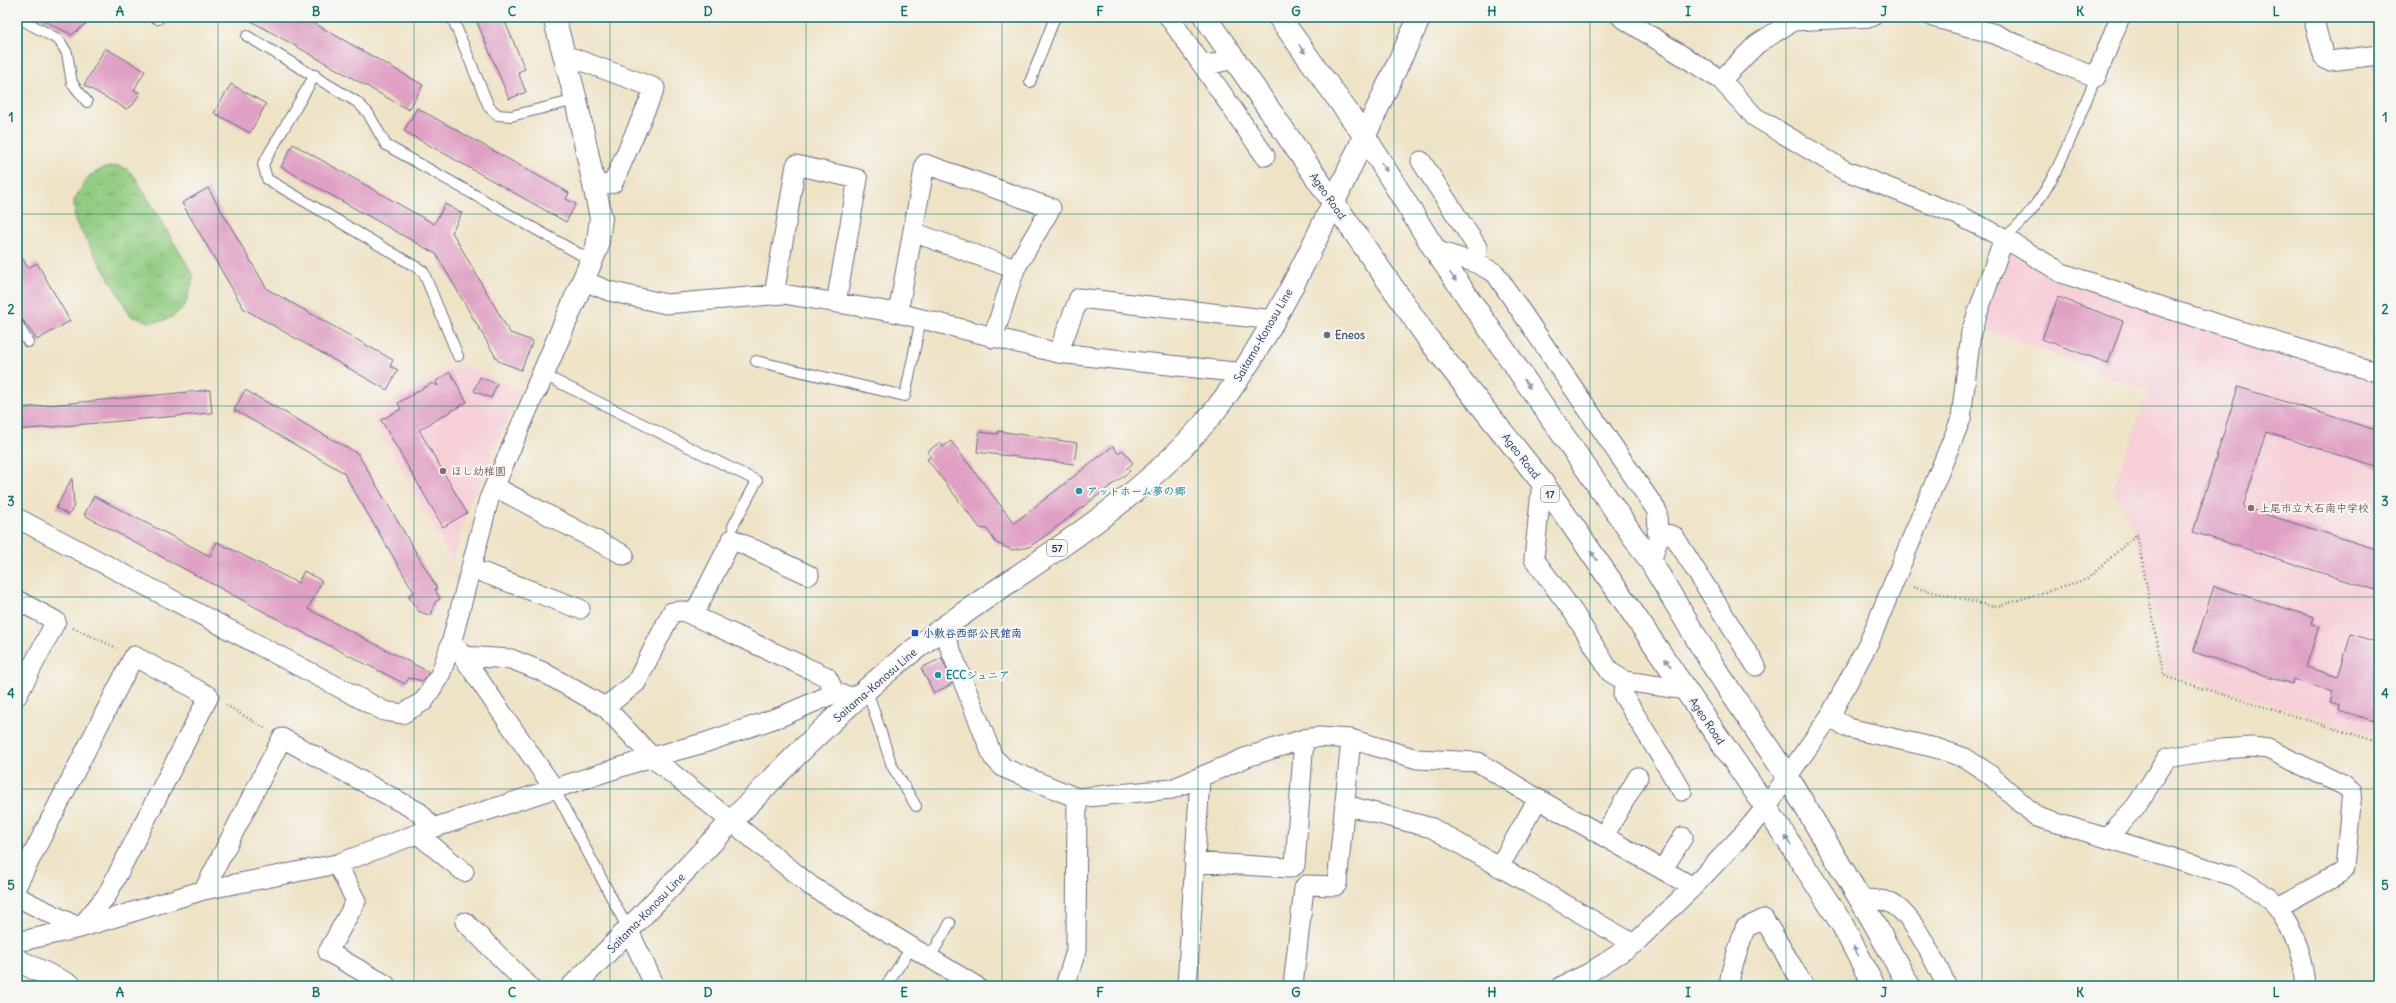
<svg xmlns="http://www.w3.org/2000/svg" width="2396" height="1003" font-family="Delius,'Klee One',sans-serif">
<defs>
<pattern id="park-tufts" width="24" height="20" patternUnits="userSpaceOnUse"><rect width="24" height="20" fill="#91cc80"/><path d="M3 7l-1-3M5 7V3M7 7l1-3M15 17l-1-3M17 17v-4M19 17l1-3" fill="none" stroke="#76a66c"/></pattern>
</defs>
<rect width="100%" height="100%" fill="#f6f6f2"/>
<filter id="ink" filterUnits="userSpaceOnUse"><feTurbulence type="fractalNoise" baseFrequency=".025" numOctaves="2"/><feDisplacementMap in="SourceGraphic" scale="8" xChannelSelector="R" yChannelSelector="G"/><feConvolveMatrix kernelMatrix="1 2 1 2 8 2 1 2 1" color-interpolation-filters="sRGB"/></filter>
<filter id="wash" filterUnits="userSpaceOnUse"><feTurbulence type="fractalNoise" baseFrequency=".012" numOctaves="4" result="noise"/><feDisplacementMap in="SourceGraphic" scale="16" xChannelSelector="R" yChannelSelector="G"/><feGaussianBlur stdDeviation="0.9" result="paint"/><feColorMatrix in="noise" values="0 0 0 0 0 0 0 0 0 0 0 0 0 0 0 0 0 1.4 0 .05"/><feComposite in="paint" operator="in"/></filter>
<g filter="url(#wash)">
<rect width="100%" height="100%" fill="#efe3c6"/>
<path fill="#f6cfd7" d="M2010,254L2070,285L2379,382V736L2167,673L2134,527L2113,489L2149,391L1980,327L2002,257Z
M458,363L520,390L471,499L453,562L371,414Z"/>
<path fill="url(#park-tufts)" stroke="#567e6f" d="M118,166L127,169L135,177L194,276L185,306L172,317L161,321L149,322L131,316L75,221L74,200L89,176L104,168Z"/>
<g id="blocks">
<path fill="#e0a0c4" d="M37,17H94L72,35Z
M244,17H303L423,85L409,110Z
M475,17H503L525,69L518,72L526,92L509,99Z
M105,48L145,71L134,90L140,93L133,105L126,109L84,85Z
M231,84L266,104L250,133L214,113Z
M417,108L569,193L566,199L576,204L566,222L404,131Z
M293,144L434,224L445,204L462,213L452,232L510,333L533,341L521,370L498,361L436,254L281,167Z
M208,188L267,289L393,360L390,366L398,370L387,390L244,309L182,203Z
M17,249L28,268L37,263L70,321L37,340L22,319L17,317Z
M2058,297L2123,321L2108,363L2042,339Z
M450,372L467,402L419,430L467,513L443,527L381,420L401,409L398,403L432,383L438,386L436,381Z
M480,377L497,384L491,398L474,391Z
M2238,387L2379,431V468L2266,432L2243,507L2379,550V591L2193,532Z
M210,390L212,413L17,430V408Z
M245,390L358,454L437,588L435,589L440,599L435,602L431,616L418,611L408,596L414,592L343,472L234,410Z
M998,431L1077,443L1074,464L977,452L979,432L998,434Z
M951,441L1014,523L1113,446L1118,453L1123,450L1133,463L1127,468L1130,471L1045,536L1029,547L1012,550L996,543L987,529L980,528L927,459L931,457L927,452L940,442L943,447Z
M72,478L74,506L69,515L56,508Z
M94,496L210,556L217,542L298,583L304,571L322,581L308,609L429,672L423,681L409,678L405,684L285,623L84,515Z
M2214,586L2313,617L2311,624L2319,626L2306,667L2338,677L2351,634L2379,643V723L2339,710L2340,705L2330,702L2333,692L2293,679L2292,684L2193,652Z
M942,658L952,684L934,693L921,668Z"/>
</g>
</g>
<g filter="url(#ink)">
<use href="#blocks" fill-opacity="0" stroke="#656e82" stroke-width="1"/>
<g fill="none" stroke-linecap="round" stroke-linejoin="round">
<g stroke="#656e82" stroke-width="12">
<path id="service" d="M17,17L59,40L67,53L72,83L87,102
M155,17L158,19
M452,17L489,107L498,115L511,116L576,100
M675,17L677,18
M247,36L357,102L368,113L386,145L592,261
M315,75L263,164L267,179L423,271L458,356
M1030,82L1055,17
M2004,238C2053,200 2072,132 2096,77
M17,323L28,342
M756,361L905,396L921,319
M544,375L757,481L733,526
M867,690L892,766L916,806
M555,790L629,931
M929,959L950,923
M886,986L911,948"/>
</g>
<g stroke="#656e82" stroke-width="21">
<path id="minor" d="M1169,17L1203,66L1234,59
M1621,17L1721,80L1755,117L1844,170L1958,215L2004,238L2062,273L2175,311L2379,373
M1933,17L1995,34L2046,58L2096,77L2120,17
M2313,17L2324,58L2329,61L2379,55
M565,55L655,88L613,183L594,186
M1203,66L1265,156
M1721,80L1757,44L1793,21L1872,17
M1421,161L1477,247L1476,263L1495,273L1657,511L1658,540L1651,562
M913,232L1015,269
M1435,250L1476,263
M584,281L609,291L666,304L783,294L898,313L1058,353L1243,373
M774,295L796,165L858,179L836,303
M898,313L925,164L1051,208L1015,269L993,338
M1058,353L1079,298L1274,320
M1542,482L1534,559L1574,613L1610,672L1625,681L1686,690
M495,487L624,555
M17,518L384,711L402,714L424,701L441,673L452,640L489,499L537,388
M1657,531L1674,536L1756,666
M471,568L580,609
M17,600L56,621L17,696
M693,616L732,539L809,575
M942,628L993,757L1004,768L1077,798L1172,789L1247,757L1304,739L1319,737L1351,739L1417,759L1478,762L1538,799L1693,887
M457,648L555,790
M462,656L511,659L541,671L605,707L652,757L811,886L976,986
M1625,681L1623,695L1682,791
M605,707L636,683L672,612L683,611L827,677L835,693
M1830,716L1848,728L1936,748L1965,758L1988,773L2037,817L2236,877C2250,886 2269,895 2278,908C2294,930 2304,959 2306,986
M1345,805L1432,828L1634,944
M419,835L464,872
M1604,836L1638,777
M2107,838L2136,806L2167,758L2222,749L2252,747L2268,749L2343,785L2352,792L2345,868L2340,873L2278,907
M1194,862L1290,868L1295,865L1304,739
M337,864L356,901L328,952L386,985
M1499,867L1538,799
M1663,869L1683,837
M17,885L134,656L209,696L107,895L80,928L17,897
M204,890L282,738L419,812L433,828
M1860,899C1868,899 1877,899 1885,901C1912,908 1934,962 1947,986
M465,922L529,986
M629,931L655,986
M17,942L80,928L204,890L337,864L433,828L652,757L704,743L782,716L835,693L858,698
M1065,986L1076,951L1077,798
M1187,986L1200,779
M1293,986L1304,888L1306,885L1335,886L1337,884L1351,739
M1562,986L1589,973L1634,944L1693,887L1747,830L1766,807L1830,716L1870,640L1961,419L1971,332L2004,238
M1729,986L1731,972L1745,928L1764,919L1804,986"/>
</g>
<g stroke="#656e82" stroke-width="24">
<path id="tertiary" d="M537,388L597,248L601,218L576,100L554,17
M17,960L71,986"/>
</g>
<g stroke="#656e82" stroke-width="24">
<path id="primary" d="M573,986C681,880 783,757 900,661C1003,577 1128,518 1213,413C1249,368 1276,318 1302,267C1344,185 1380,100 1420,17"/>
</g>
<g stroke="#656e82" stroke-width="24">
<path id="trunk" d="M1205,17L1429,340L1542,482L1573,526L1766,807L1842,924L1874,986
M1279,17L1364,135L1435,250L1651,562L1712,664L1787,776L1872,919L1909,986"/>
</g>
<path stroke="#656e82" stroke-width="2.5" stroke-dasharray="1 3" stroke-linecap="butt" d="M1913,587L1991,606L2002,605L2087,579L2137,534L2163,673L2166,677L2379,742
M73,628L117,648
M226,705L266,729"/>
<use href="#service" stroke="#fff" stroke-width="10"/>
<use href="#minor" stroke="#fff" stroke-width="19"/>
<use href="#tertiary" stroke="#fff" stroke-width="22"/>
<use href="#primary" stroke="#fff" stroke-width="22"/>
<use href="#trunk" stroke="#fff" stroke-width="22"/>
</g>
<defs><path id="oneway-solid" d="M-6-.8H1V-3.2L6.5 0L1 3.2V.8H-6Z"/></defs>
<g fill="#8d97ae">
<use href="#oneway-solid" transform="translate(1302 49) rotate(54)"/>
<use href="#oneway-solid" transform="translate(1384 167) rotate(58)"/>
<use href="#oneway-solid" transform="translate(1453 277) rotate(55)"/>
<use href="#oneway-solid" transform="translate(1527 384) rotate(55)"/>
<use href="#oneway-solid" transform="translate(1594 556) rotate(-125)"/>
<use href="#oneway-solid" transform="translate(1668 663) rotate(-125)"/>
<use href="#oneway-solid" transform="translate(1788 841) rotate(-123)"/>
<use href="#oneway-solid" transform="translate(1856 951) rotate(-117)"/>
</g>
</g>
<path fill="none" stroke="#0f766e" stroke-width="1" stroke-opacity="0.55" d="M218,17V986M414,17V986M610,17V986M806,17V986M1002,17V986M1198,17V986M1394,17V986M1590,17V986M1786,17V986M1982,17V986M2178,17V986M17,214H2379M17,406H2379M17,597H2379M17,789H2379"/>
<circle fill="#5c6f8a" stroke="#f6f6f2" stroke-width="1.5" cx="1327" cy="335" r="4"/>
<g fill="#8d6e63" stroke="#f6f6f2" stroke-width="1.5">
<circle cx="443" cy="471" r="4"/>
<circle cx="2251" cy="508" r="4"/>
</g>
<g fill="#0f9aa8" stroke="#f6f6f2" stroke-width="1.5">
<circle cx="1079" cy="491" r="4"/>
<circle cx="938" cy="675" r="4"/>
</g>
<rect fill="#1a4fb4" stroke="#f6f6f2" stroke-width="1.5" x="911" y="629" width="8" height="8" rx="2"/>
<g text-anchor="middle" stroke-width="4" stroke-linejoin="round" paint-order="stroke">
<g fill="#f6f6f2" stroke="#5d6b8a" stroke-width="1">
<rect x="1541" y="486" width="18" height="16" rx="3"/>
<rect x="1047" y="540" width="20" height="16" rx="3"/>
</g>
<g font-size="10" font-weight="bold" fill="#1b2f5e">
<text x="1550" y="498">17</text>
<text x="1057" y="552">57</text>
</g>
<g font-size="11" fill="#1b2f5e" stroke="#f6f6f2">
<text transform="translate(1328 196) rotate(55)" y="4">Ageo Road</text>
<text transform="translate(1263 335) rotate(-60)" y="4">Saitama-Konosu Line</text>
<text transform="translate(1521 456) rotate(52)" y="4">Ageo Road</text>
<text transform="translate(875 685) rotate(-41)" y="4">Saitama-Konosu Line</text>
<text transform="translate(1707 721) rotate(56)" y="4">Ageo Road</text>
<text transform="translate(646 913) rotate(-46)" y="4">Saitama-Konosu Line</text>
</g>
<g font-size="11" font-weight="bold" fill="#4e5e75" stroke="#f6f6f2" text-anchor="start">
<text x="1335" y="339">Eneos</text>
</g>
<g font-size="11" font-weight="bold" fill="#785e54" stroke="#f6f6f2" text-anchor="start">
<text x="451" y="475">ほし幼稚園</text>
<text x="2259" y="512">上尾市立大石南中学校</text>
</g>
<g font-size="11" font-weight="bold" fill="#0d838f" stroke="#f6f6f2" text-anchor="start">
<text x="1087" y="495">アットホーム夢の郷</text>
<text x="946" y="679">ECCジュニア</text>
</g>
<g font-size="11" font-weight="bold" fill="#164399" stroke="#f6f6f2" text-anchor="start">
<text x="923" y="637">小敷谷西部公民館南</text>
</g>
</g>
<rect width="2396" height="1003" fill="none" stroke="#f6f6f2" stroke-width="44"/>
<rect x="22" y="22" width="2352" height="959" fill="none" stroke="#0f766e" stroke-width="1.5"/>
<g font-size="13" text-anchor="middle" font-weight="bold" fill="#0f766e">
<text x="120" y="16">A</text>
<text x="316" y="16">B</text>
<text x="512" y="16">C</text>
<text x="708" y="16">D</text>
<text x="904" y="16">E</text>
<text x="1100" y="16">F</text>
<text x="1296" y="16">G</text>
<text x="1492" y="16">H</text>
<text x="1688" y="16">I</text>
<text x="1884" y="16">J</text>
<text x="2080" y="16">K</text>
<text x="2276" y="16">L</text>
<text x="11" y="122">1</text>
<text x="2385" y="122">1</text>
<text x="11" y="314">2</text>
<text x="2385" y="314">2</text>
<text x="11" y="506">3</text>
<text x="2385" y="506">3</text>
<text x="11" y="698">4</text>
<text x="2385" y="698">4</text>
<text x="11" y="890">5</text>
<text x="2385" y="890">5</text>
<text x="120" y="997">A</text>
<text x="316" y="997">B</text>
<text x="512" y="997">C</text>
<text x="708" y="997">D</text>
<text x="904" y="997">E</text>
<text x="1100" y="997">F</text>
<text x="1296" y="997">G</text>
<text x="1492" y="997">H</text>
<text x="1688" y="997">I</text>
<text x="1884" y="997">J</text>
<text x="2080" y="997">K</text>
<text x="2276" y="997">L</text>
</g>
</svg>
